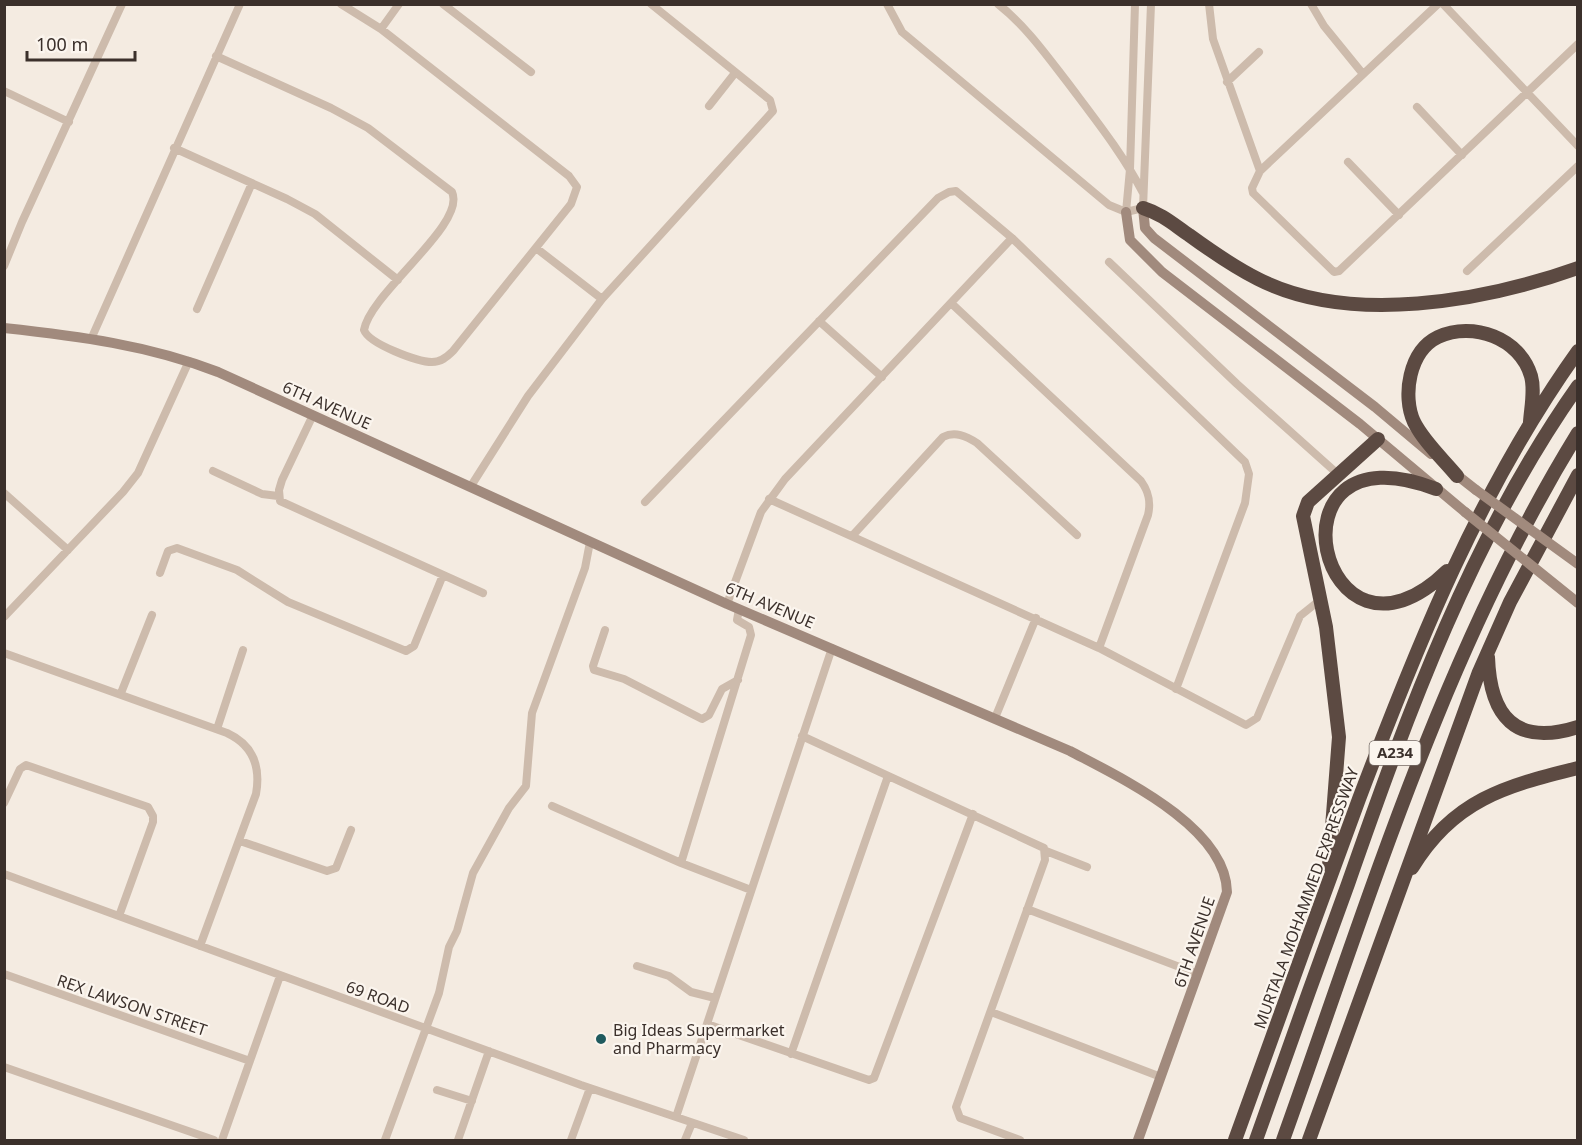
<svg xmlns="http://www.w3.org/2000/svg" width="1582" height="1145" font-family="'Noto Sans',sans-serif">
<rect width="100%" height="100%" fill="#f4ebe1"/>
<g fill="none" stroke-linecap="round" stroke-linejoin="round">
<path stroke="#cdbbac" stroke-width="8" d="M443,4L531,72
M887,4L902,32L1109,205L1126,212L1143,208L1151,4
M998,4C1026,26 1047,56 1068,83C1095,119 1123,154 1143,193
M1209,4L1213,39L1260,171
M1311,4L1324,26L1363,74
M1438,4L1260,171L1252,188L1253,193L1334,272L1339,271L1578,44
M1443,4L1578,146
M381,29L399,4
M216,56L331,108L368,128L452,192C467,224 370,293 364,330C369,344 418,362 432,362C441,362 447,357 453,351L571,204L577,187L569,176L381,29L341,4
M1227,82L1259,52
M4,91L69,122
M709,106L735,73
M1417,107L1462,155
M174,148L287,199L315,214L398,280
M1348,162L1399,215
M1126,212L1130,169L1135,4
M536,248L602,299
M1109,262L1237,384L1340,476
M4,266L22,222L122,4
M1467,271L1578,166
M951,303L1141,481C1149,492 1151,502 1148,515L1099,648
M197,309L252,183
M819,321L882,377
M92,337L240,4
M313,415L282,480L279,490L280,501L483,593
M213,471L262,494L278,496
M471,486L528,396L602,299L773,111L770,100L651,4
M4,493L68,550
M769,499L1099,648L1246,725L1257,718L1300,616L1320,600
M645,502L938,198L949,192L956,191L1012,238L1245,462L1249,474L1245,503L1176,689
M853,535L943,437C955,431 966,436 977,443L1077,535
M160,573L168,551L177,548L237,570L288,602L406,651L414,646L443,575
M727,604L761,512L785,479L1012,238
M4,617L123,492L138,473L189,361
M605,630L593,666L594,670L624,679L702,719L709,715L722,689L738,680
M4,653L227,733C253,745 261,766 256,794L200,946
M121,693L152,615
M995,718L1036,618
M217,729L243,650
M802,736L1044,848L1045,860L956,1107L960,1118L1020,1140
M4,803L20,769L26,765L148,807L153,816V822L119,916
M552,806L681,863L751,890
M240,841L327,871L336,868L351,830
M1046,851L1087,867
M681,863L751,635L749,627L737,620L739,609
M4,874L581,1085L744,1140
M1027,909L1198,974
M637,966L669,976L691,992L715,998
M4,974L250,1061
M991,1012L1161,1077
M707,1024L869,1080L874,1078L973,814
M791,1054L888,776
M4,1067L214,1140
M437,1090L472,1101
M676,1117L832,648
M222,1140L280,976
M385,1140L439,993L449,947L457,931L473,873L509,808L526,786L532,713L585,568L590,542
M458,1140L489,1051
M571,1140L590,1088
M685,1140L692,1123"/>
<path stroke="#a18a7d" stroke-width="10" d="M1143,208L1145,228L1154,238L1375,407L1431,454
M1126,212L1130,240L1162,272L1360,424L1465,512
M4,328C78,336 148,345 218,372L727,604L1070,751C1121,778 1226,827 1227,892L1138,1140
M1453,472L1476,490"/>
<path stroke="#5c4a42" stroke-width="14" d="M1143,208C1162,214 1173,224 1189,235C1211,251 1234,267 1258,279C1350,326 1485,301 1578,268
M1457,476C1443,459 1424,442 1414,422C1402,396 1409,351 1438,337C1473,321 1520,338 1531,376C1535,390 1531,407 1530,422
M1436,489C1258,420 1320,695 1447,571
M1488,657C1490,716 1515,747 1578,727
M1329,866L1339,737L1326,627L1303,516L1308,502L1378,439
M1412,868C1453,800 1505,786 1578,768
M1235,1140C1276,1027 1317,912 1359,799C1418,643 1480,488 1578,351
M1256,1140C1286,1055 1317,969 1348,884C1408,712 1472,536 1578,386
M1283,1140C1369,900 1443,652 1578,433
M1309,1140L1479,672L1510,602L1578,475"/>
<path stroke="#a18a7d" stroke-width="10" d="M1476,490L1578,564
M1465,512L1578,603"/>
</g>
<circle fill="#1f5a5e" stroke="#fbf5ee" stroke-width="2" cx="601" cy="1039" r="6"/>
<g text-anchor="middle" stroke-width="4.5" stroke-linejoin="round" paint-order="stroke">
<rect fill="#fbf5ee" stroke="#756b66" stroke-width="1.5" x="1369.5" y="741" width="51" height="24" rx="4.5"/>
<g font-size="15" font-weight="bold" fill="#3b302b">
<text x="1395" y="758">A234</text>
</g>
<g font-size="16" fill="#3b302b" stroke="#fbf5ee">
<text transform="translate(327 405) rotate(24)" y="6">6TH AVENUE</text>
<text transform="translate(770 605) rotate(23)" y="6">6TH AVENUE</text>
<text transform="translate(1306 898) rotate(-70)" y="6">MURTALA MOHAMMED EXPRESSWAY</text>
<text transform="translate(1194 942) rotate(-71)" y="6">6TH AVENUE</text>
<text transform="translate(378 997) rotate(20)" y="6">69 ROAD</text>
<text transform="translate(132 1005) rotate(19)" y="6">REX LAWSON STREET</text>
</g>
<g font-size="16" fill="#3b302b" stroke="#fbf5ee" text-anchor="start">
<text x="613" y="1036">Big Ideas Supermarket<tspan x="613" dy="18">and Pharmacy</tspan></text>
</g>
</g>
<rect width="1582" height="1145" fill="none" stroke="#3b302b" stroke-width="12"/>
<path d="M27 51v9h108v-9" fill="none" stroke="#3b302b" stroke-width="3"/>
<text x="36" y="51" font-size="18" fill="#3b302b" stroke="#fbf5ee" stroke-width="4.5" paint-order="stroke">100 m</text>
</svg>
